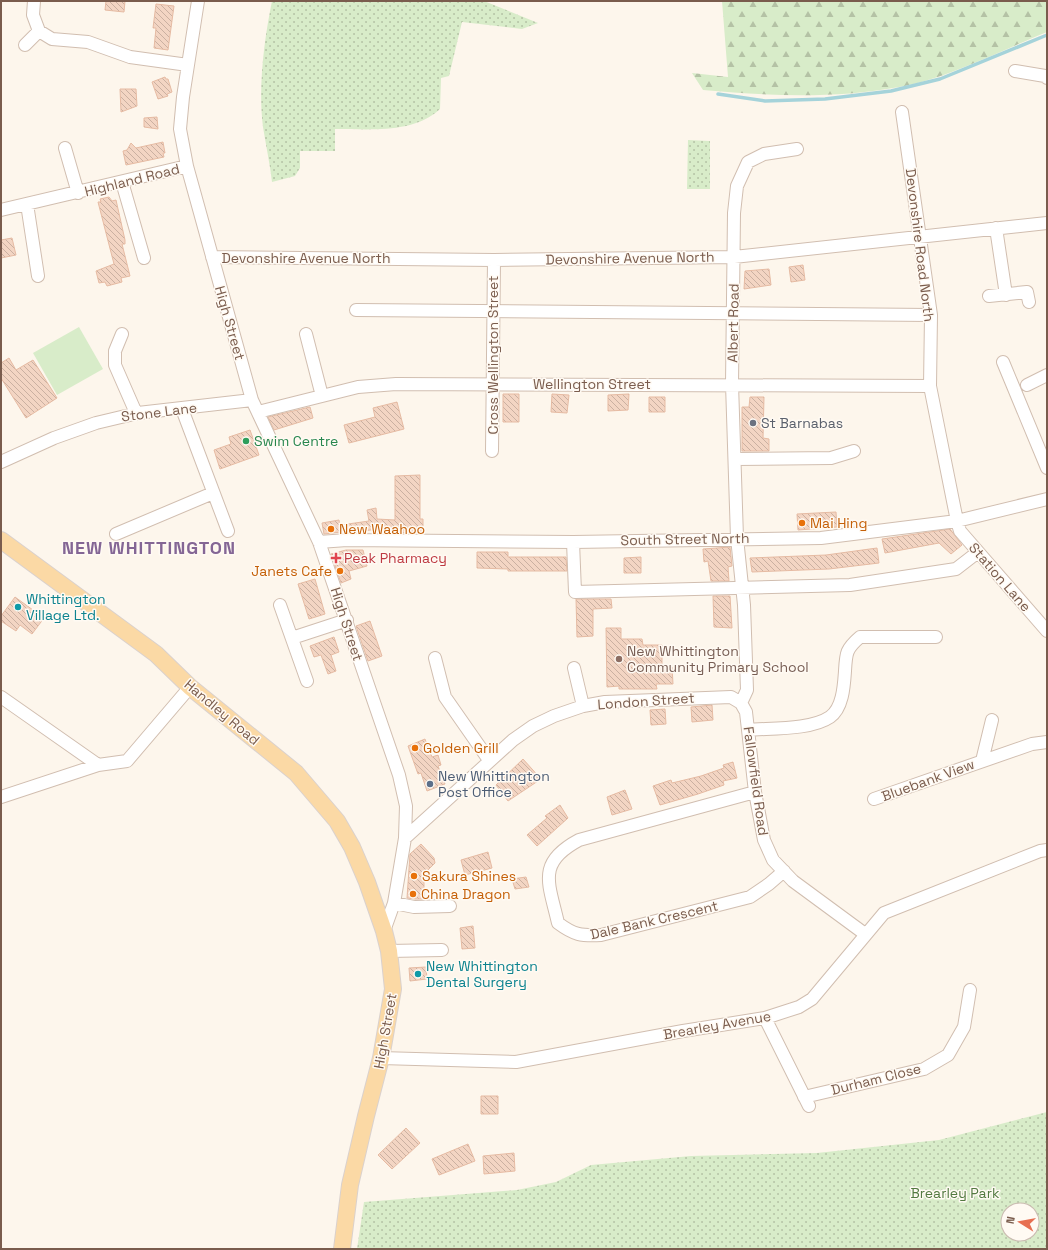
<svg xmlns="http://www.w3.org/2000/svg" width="1048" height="1250" font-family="'Space Grotesk',sans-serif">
<defs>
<pattern id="forest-firs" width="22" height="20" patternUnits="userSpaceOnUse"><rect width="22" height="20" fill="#d8ecc9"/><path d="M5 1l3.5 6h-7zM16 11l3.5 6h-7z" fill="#b4c2a5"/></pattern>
<pattern id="park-dots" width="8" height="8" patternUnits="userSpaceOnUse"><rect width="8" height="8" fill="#d8ecc9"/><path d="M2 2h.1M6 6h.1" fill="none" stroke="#b4c2a5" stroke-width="1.8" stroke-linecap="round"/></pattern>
<pattern id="building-back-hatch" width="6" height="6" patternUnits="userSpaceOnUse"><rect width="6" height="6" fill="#f3d5c3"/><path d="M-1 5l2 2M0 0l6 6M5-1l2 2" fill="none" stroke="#cab0a1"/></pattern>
</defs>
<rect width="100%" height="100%" fill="#fdf6ec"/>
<path fill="url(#forest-firs)" d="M722,1H1047V32C1002,50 946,79 899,87C834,99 769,96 703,90L692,73L728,77Z"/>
<path fill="url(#park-dots)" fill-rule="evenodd" d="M272,1H484L538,23L522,29L462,22L449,76L441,78L440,109C413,134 370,129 335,129V151H300V168L295,176L272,182C270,164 266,146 263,127C258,88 264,40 272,1Z
M688,140L710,141V189H687Z
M1047,1112V1249H357L364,1202L517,1190L556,1182L591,1165L691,1156L817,1153L939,1140ZM1008,1210H1032V1234H1008Z"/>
<path fill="#d8ecc9" d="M79,327L103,369L57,395L33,353Z"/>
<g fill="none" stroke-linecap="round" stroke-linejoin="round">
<path stroke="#a5d3da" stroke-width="3.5" d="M718,94L765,101L825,99L891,91L940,79L1047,35"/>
</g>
<path fill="url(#building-back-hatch)" stroke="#e6bba3" d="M106,1H125L124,12L105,10Z
M156,4L174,6L168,50L154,48L156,28H153Z
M165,77L166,79H168L172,92L167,94L168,96L158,99L152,82Z
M120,89H136L137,106L121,112Z
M157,117L158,129L144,127V118Z
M163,142L165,153H163L164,157L126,165L123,151L127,150L131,143L136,148Z
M109,197L112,201L116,200L125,240V244H122L130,276L121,278L122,282L107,286L105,282L99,283L96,271L114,264L98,202H101L100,199Z
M12,238L16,255L1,258V240Z
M803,265L805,280L791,282L789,267Z
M769,269L771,285L744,289L745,271Z
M9,358L16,370L33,360L57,398L26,418L1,378V363Z
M503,394H519V422H503Z
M552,394L569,395L567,413L551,412Z
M629,394L628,410L608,411V395Z
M649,397H665V412H649Z
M750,397H764L763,438L769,439V451H742V407H749Z
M397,402L404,429L349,443L344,425L375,417L373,408Z
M310,407L313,418L274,430L268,417Z
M250,430L259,455L220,469L214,450L231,444L229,437Z
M420,475V519H423V532L391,533L390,528L341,533V525L369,521L367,510L376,508L377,519L395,520V476Z
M836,512L837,527L798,530L797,514Z
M339,520L341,532L324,534L322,523Z
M950,529L962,545L951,554L939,543L885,553L882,539Z
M730,547L732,566L728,567L729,581H711L708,561L704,562L703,549Z
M877,548L879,563L829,569L752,572L750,558L826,555Z
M346,550H363L367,566L349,571L351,579L341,583L331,554Z
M477,552H508V557H566L567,571H508V569L477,568Z
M641,557V573H624V558Z
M315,579L325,614L309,619L298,584Z
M713,596H730L732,628L714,627Z
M15,597L44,618L32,634L20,625L16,631L1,621V616Z
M576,599H611L612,608L593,609V636L577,637Z
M370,621L382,656L368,661L356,626Z
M606,628H621V639H642L643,645H662V667H672L673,684H656L657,689H619V686L607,687Z
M334,637L339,652L331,655L336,671L328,674L321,655L314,657L310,646Z
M712,705L713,720L692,722L691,707Z
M665,709L666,724L651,725L650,710Z
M425,739L432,757L438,755L441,765L438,766L445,784L427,791L421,773L418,774L408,746Z
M523,759L541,779L508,801L496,785Z
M733,762L737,778L723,781L724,785L698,794L660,805L653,786L671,780L672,783L701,776L724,768L723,765Z
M625,790L632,809L612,815L607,797Z
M560,805L568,818L537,846L527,835L547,818L545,816Z
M421,844L434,858L435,863L424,874V899H415L407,898L410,854Z
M488,852L492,868L465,875L461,860Z
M526,877L529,887L515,889L512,879Z
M473,926L475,948L462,949L460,928Z
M426,967L427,979L410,981L409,968Z
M481,1096H498V1114H481Z
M406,1128L420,1143L392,1169L378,1155Z
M468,1144L475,1161L439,1175L432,1159Z
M514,1153L515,1171L484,1174L483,1156Z"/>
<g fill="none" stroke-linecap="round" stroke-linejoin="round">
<g stroke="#d1beb0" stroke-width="14">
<path id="minor" d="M34,1L33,15L39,31L52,39L88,42L130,57L188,65
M198,1L183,97L180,129L187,166L252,400L319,542L399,775L406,806L405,838L394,903L384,931
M25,45L39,31
M1015,71L1045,76L1047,78
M902,112L931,315L930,386L957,521L960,531L1047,631
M65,148L78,193
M122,182L144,258
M27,204L38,276
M1,210L187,166
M996,228L1006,295
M212,257L494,260L734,257L1047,223
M989,296L1027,292L1029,302
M356,310L931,315
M122,334L115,351V365L136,413
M306,334L322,396
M1003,362L1047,468
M1027,385L1047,375
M182,409L228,531
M258,412L358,387L396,384L930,386
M492,451L494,260
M735,459L831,458L854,451
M1,462L54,438L96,423L138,413L252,400
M116,534L213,493
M319,542L347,540L573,542L821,538L957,521L1047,499
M573,542L575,592L850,585L956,569L978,552
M280,605L307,681
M292,638L347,620
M435,658L445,697L489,760
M574,668L583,706
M1,697L98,765
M741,703L747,690L744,605L737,538L732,384L734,213L737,186L748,162L764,154L797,149
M748,730C771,728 811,730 830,717C843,708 844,685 845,671C846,653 846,649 860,637H936
M982,761L992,720
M755,792L579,840C536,863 549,883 558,923C574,935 581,936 601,935L750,897L769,884L784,871
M1,797L98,765L127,761L190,687
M874,799L1032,744L1047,742
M405,838L513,740L533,726L554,716L583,706L605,702L731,697L741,703L746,712L755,792L764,840L773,860L793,881L865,934
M394,903L414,907L450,906
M389,951L442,950
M765,1018L809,1106
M381,1058L516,1062L683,1031L765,1018L799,1007L812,999L884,913L1040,851L1047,850
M804,1097L924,1069L948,1055L964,1027L970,990"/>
</g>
<g stroke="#dad1cd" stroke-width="18">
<path id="major" d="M1,540L156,654L190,687L296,773L337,821L352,847L367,882L384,931L389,951L393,989L381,1058L366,1116L350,1185L342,1249"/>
</g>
<use href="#minor" stroke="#fff" stroke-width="12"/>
<use href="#major" stroke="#fbd9a5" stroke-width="16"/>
</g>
<circle fill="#6b7280" stroke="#fffaf3" stroke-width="1.5" cx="753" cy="423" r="4"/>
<circle fill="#2e9e5b" stroke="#fffaf3" stroke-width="1.5" cx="246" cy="441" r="4"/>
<g fill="#e8710a" stroke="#fffaf3" stroke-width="1.5">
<circle cx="802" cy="523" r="4"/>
<circle cx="331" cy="529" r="4"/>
<circle cx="340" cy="571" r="4"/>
<circle cx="415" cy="748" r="4"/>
<circle cx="414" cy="876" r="4"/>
<circle cx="413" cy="894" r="4"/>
</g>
<path fill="#e0444e" stroke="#fffaf3" stroke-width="1.5" d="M334 552h4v4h4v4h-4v4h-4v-4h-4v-4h4z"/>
<g fill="#0f9aa8" stroke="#fffaf3" stroke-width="1.5">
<circle cx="18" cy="607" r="4"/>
<circle cx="418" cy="974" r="4"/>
</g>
<circle fill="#8d6e63" stroke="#fffaf3" stroke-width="1.5" cx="619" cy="659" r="4"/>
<circle fill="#5c6f8a" stroke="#fffaf3" stroke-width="1.5" cx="430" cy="784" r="4"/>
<g text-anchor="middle" stroke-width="3" stroke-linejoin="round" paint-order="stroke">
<g font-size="14" fill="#7a5c4d" stroke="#fffaf3">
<text transform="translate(132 180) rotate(-14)" y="5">Highland Road</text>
<text transform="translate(920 245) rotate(83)" y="5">Devonshire Road North</text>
<text x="306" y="263">Devonshire Avenue North</text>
<text transform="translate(630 258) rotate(-1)" y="5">Devonshire Avenue North</text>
<text transform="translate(230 323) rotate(74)" y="5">High Street</text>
<text transform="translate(733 323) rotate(-89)" y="5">Albert Road</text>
<text transform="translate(493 355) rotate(-90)" y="5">Cross Wellington Street</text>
<text x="592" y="389">Wellington Street</text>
<text transform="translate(159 412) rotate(-7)" y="5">Stone Lane</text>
<text transform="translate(685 539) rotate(-1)" y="5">South Street North</text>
<text transform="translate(1000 577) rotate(49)" y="5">Station Lane</text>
<text transform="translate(347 624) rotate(72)" y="5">High Street</text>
<text transform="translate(646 701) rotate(-4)" y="5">London Street</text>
<text transform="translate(222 712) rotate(40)" y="5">Handley Road</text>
<text transform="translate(928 780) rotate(-20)" y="5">Bluebank View</text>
<text transform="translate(756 781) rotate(82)" y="5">Fallowfield Road</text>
<text transform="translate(654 920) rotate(-13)" y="5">Dale Bank Crescent</text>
<text transform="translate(717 1025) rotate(-10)" y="5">Brearley Avenue</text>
<text transform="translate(385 1031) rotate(-80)" y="5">High Street</text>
<text transform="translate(876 1079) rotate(-14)" y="5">Durham Close</text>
</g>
<g font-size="14" fill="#5b616d" stroke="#fffaf3" text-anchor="start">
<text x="761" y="428">St Barnabas</text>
</g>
<g font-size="14" fill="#27864d" stroke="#fffaf3" text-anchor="start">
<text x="254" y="446">Swim Centre</text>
</g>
<g font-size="14" fill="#c56008" stroke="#fffaf3" text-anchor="start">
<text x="810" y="528">Mai Hing</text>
<text x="339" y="534">New Waahoo</text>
<text x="332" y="576" text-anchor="end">Janets Cafe</text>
<text x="423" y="753">Golden Grill</text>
<text x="422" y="881">Sakura Shines</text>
<text x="421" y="899">China Dragon</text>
</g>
<g font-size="14" fill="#be3a42" stroke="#fffaf3" text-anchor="start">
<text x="344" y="563">Peak Pharmacy</text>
</g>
<g font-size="14" fill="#0d838f" stroke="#fffaf3" text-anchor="start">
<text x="26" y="604">Whittington<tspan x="26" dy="16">Village Ltd.</tspan></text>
<text x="426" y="971">New Whittington<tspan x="426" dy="16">Dental Surgery</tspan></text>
</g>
<g font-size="14" fill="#785e54" stroke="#fffaf3" text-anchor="start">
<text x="627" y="656">New Whittington<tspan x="627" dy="16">Community Primary School</tspan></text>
</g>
<g font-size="14" fill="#4e5e75" stroke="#fffaf3" text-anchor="start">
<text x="438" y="781">New Whittington<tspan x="438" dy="16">Post Office</tspan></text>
</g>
<g font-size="14" fill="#537a41" stroke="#fffaf3">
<text x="955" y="1198">Brearley Park</text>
</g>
<g font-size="18" font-weight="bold" letter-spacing="1" fill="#846695" stroke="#fffaf3">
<text x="149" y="554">NEW WHITTINGTON</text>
</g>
</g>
<rect width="1048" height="1250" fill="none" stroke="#7a5c4d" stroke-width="4"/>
<g transform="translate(1020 1222) rotate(281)"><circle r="19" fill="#fffaf3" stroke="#cabbb1"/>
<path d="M0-3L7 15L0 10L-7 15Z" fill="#e76f51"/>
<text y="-6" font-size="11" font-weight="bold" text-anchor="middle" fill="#7a5c4d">N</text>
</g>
</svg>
